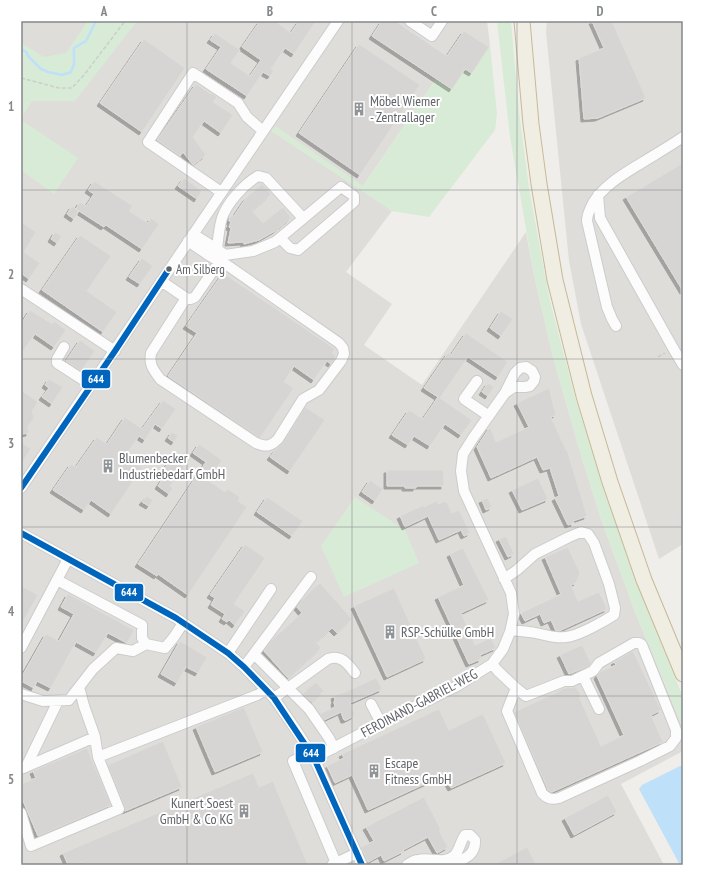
<svg xmlns="http://www.w3.org/2000/svg" width="704" height="886" font-family="'PT Sans Narrow',sans-serif">
<defs>
<filter id="shadow"><feDropShadow dx="-3" dy="3" stdDeviation="0" flood-color="#0004"/></filter>
</defs>
<rect width="100%" height="100%" fill="#efeeea"/>
<path fill="#dfddda" d="M21,21H487L490,45L472,73L466,69L452,89L436,79L363,186L392,211L346,272L392,304L364,345L422,385L526,232L534,275L553,357L578,445L600,516L635,612L683,728V751L621,784L664,865H21Z
M547,21H683V544L659,559L581,324L569,261L546,32Z"/>
<path fill="#d8ebd6" d="M88,21H137L75,101H32L21,118V43L44,57L66,53Z
M497,21H511L519,112L529,188L549,297L575,397L607,499L649,614L683,697V728L635,612L600,516L578,445L553,357L534,275L510,137Z
M490,45L497,114L495,130L429,217L392,211L271,131L275,126L363,186L436,79L452,89L465,69L472,73Z
M21,120L78,158L54,194L21,170Z
M355,497L405,530L419,563L344,597L321,546Z"/>
<path fill="#bfe0f9" d="M680,766H683V865H680L639,789L642,785Z"/>
<g fill="none" stroke-linecap="round" stroke-linejoin="round">
<path stroke="#bfe0f9" stroke-width="2.5" d="M21,49L26,52L29,57L41,69L48,72L62,75L71,72L74,64V48L86,41L95,23L97,21"/>
</g>
<path fill="#d6d5d3" stroke="#deddd9" filter="url(#shadow)" d="M260,21H275L291,33L299,21H316L294,54L285,48L271,69L274,71L270,76L263,72L247,96L206,69L221,47L210,40L215,33L240,50L231,63L250,76L261,60L242,47Z
M382,21H395L447,56L464,31L489,47L472,73L465,69L452,89L372,36Z
M592,21H612L646,98L598,118L584,119L579,58L604,48Z
M144,39L185,68L142,132L100,103Z
M359,44L420,85L360,175L299,133Z
M196,84L211,94V93L217,97L213,102L233,115L221,133L204,121L193,137L206,155L193,165L183,152L180,156L157,140Z
M683,163V291L626,197Z
M184,178L202,191L197,199L178,186Z
M94,181L133,206L129,211L148,223L151,218L159,224L142,249L106,225L104,227L76,209L80,202L86,206L94,194L88,190Z
M262,184L271,194L252,211L263,223L283,207L291,218L275,231L259,240L244,244L243,242L228,243L231,228L229,227L231,222L229,221L230,216H234L246,198Z
M72,206L79,211L74,219L67,214Z
M21,222L36,232L24,252L40,263L29,279L21,273Z
M55,232L62,236L57,243L51,239Z
M80,235L111,256L87,291L117,312L103,332L42,290Z
M142,258L153,266L140,284L129,277Z
M223,273L335,349L332,353L336,356L335,358L331,364L327,361L314,380L294,366L284,382L294,388L260,438L168,376L197,333L186,326Z
M30,310L52,324L54,321L66,330L54,347L35,334L21,354V324Z
M501,311L513,319L501,336L490,328Z
M466,333L508,362L498,377L468,357L440,398L472,420L461,435L445,424L430,446L414,436L408,445L392,435L409,410L423,419L438,397L424,388L448,353L451,355Z
M80,340L95,351L81,371L66,361Z
M49,379L63,387L52,404L42,397L49,388L45,385Z
M488,383L494,387L488,396L482,392Z
M549,388L556,415L551,417L566,450H567L587,516L573,521L574,523L568,525L555,498L559,496L550,468L543,470L537,457L491,478L477,447L490,427L496,442L529,427L517,403Z
M21,390L38,402L32,411L34,418L28,426L29,433L21,434Z
M163,400L176,409L162,429L155,424L145,440L139,436L125,456L142,468L111,514L91,500L84,510L53,490L71,464L76,467L97,437L107,444L125,417L142,429Z
M305,407L325,420L290,471L270,457L276,449L283,443Z
M172,432L178,436L174,442L168,438Z
M21,442L31,449L21,464Z
M199,444L222,460L216,469L214,467L206,479L225,492L228,489L240,497L238,501L247,507L188,595L158,574L157,576L138,564L206,462L193,453Z
M171,458L184,467L180,474L179,473L170,486L173,488L169,494L158,486L165,475L162,473Z
M387,470H443L444,486H416V488H405V486H387Z
M538,478L548,499L522,510L512,490Z
M370,480L383,489L375,501L362,492Z
M147,496L153,500L149,506L142,502Z
M267,497L303,521L292,536L257,512Z
M488,498L492,507L486,510L482,500Z
M437,501L438,504L446,501L452,513L459,510L470,533L464,536L461,530L439,540L428,516L405,527L400,516L424,505V507Z
M506,536L514,554L508,557L499,539Z
M245,544L265,558L234,604L245,611L235,625L229,620L227,622L222,619L225,614L211,605L215,598L210,595Z
M568,547L580,573L576,583L571,585L578,601L599,592L607,609L559,631H556L551,620L544,623L540,614L525,621L521,613L561,594L545,557Z
M463,548L489,600L461,613L475,645L491,638L496,648L480,655L481,659L469,664L438,597L464,585L450,554Z
M320,583L352,619L337,633L332,628L316,642L321,648L288,678L264,651L272,640L302,613L297,607L303,599Z
M21,586L38,595L21,625Z
M394,588L426,659L387,677L354,606Z
M68,594L134,630L127,643L108,633L96,653L76,642L51,688L37,681L34,688L21,681V678L46,634L59,641L74,614L61,607Z
M180,641L207,657L198,673L186,667L177,683L161,674Z
M582,645L591,663L589,666L569,674L560,655Z
M633,651L661,710L651,715L663,742L552,792H551L548,790L546,785L514,712L560,691L561,689L565,688L575,687L580,693V699L601,746L624,735L597,676L600,672L616,665L614,662Z
M376,678L382,689L350,703L355,715H354V716L346,720H344L341,712L324,720L320,714L335,707L334,702L335,700L334,696L341,693H343Z
M316,682L324,691L312,702L303,694Z
M244,707L263,752L215,772L196,727Z
M439,709L449,730L483,714L506,763L451,788L444,775L368,810L352,775L335,783L327,766L344,758L342,754Z
M163,741L182,787L125,811V807L108,765Z
M87,748L111,805L38,836L21,796V784L36,778L33,771Z
M253,773L259,787L273,781L308,865H84L83,862L77,865H68L63,853Z
M608,795L617,812L574,835L565,818Z
M424,797L441,830L439,831L448,847L437,853L428,837L403,850L404,851L384,861L381,855L368,862L361,847L374,841L366,827Z
M527,847L536,865H493L505,859Z"/>
<g fill="none" stroke-linecap="round" stroke-linejoin="round">
<g stroke="#cbcccc" stroke-width="12">
<path id="minor" d="M410,21L432,36L442,21
M221,192L148,142L193,73L238,103L247,117L263,131
M598,195L600,218L673,348L683,365
M193,234L217,249
M188,241L210,256L220,262L227,265L339,343L343,348L344,354L341,361L319,390L303,399L278,439C270,447 266,447 256,443L160,379C153,369 149,365 151,353L186,298C189,300 191,299 195,297L217,265L225,255L253,251L275,242L341,187L354,196V202L298,250L290,248L280,238
M225,255L217,249C218,239 219,228 222,218C227,203 244,184 258,176L266,178L303,218
M161,281L186,298
M21,289L115,351
M616,326L612,319L607,307L587,221C587,214 590,209 593,203C605,184 624,174 643,162C656,154 670,146 683,137
M64,347L57,359V363L91,385
M477,381L464,399L489,416
M21,488L338,21
M21,533L176,618L228,653L244,667L274,698L296,730L314,758L362,865
M504,579L517,570L535,554L569,537L581,532L588,534L594,543L609,584L615,608L614,615C603,622 578,636 566,637C554,639 541,633 529,632C523,631 517,631 511,630
M57,580L142,625V638L146,644
M21,648L68,559
M228,653L271,589
M254,654L309,709L329,738L334,748
M492,664L498,671L516,688L507,711L542,793C547,799 552,800 559,798L640,761L670,746L676,738V730L642,645L639,643H634L599,663L593,671L572,681H564L526,696L516,688
M244,667L311,577
M583,676L599,709
M21,694L43,701L69,700L93,669L116,648L133,651L146,644L165,648L174,637L183,623
M274,698L328,659C341,654 348,664 355,673
M371,704L381,723
M310,753L293,761L336,863
M98,757L257,695L266,690
M314,758L389,719L457,686L492,664L503,649L510,632L514,614L511,593L464,491L461,471L463,454L473,438L505,393L515,373L520,368L526,367L532,371L535,377L534,381L530,386L525,387H514L505,393
M26,767L58,701
M21,769L95,737
M21,813L31,846L119,809L98,757L95,737L84,706L79,687
M332,865L357,853
M407,865C410,863 414,860 418,860C430,857 445,865 455,855C460,849 460,842 465,835H470L475,840C476,856 463,859 451,865"/>
</g>
<g stroke="#c8b996" stroke-width="17">
<path id="highway" d="M522,21L531,124L539,184L555,280L584,396L610,482L644,580L683,674"/>
</g>
<path stroke="#cacfcc" stroke-width="1.5" stroke-dasharray="4 2" stroke-linecap="butt" d="M21,78L59,88H72L84,75L125,21
M658,357L665,353"/>
<use href="#minor" stroke="#fdfcfc" stroke-width="10"/>
<use href="#highway" stroke="#f0ede3" stroke-width="15"/>
<g stroke="#fff" stroke-width="9">
<path id="bus-1" d="M21,488L115,351L169,269
M21,533L176,618L228,653L244,667L274,698L314,758L362,865"/>
</g>
<use href="#bus-1" stroke="#0065bd" stroke-width="6"/>
</g>
<path fill="none" stroke="#84888a" stroke-width="1" stroke-opacity="0.55" d="M187,21V865M352,21V865M517,21V865M21,190H683M21,359H683M21,527H683M21,696H683"/>
<defs>
<g id="building-bare" transform="scale(1.08)"><path d="M-4-6H4V6H1V3H-1V6H-4ZM-2.5-4.3h1.7v1.8h-1.7ZM.8-4.3h1.7v1.8H.8ZM-2.5-1h1.7V.8h-1.7ZM.8-1h1.7V.8H.8Z" fill="#919496" stroke="#fff" stroke-width="2.5" paint-order="stroke"/></g>
</defs>
<g fill-rule="evenodd">
<use href="#building-bare" x="359" y="109"/>
<use href="#building-bare" x="108" y="466"/>
<use href="#building-bare" x="390" y="632"/>
<use href="#building-bare" x="374" y="771"/>
<use href="#building-bare" x="244" y="811"/>
</g>
<circle fill="#5f6368" stroke="#fff" stroke-width="1.5" cx="169" cy="269" r="3.5"/>
<g text-anchor="middle" stroke-width="4" stroke-linejoin="round" paint-order="stroke">
<g font-size="13" fill="#5f6368" stroke="#fff" text-anchor="start">
<text x="176" y="274">Am Silberg</text>
</g>
<g font-size="14" fill="#5f6368" stroke="#fff" text-anchor="start">
<text x="370" y="106">Möbel Wiemer<tspan x="370" dy="16">- Zentrallager</tspan></text>
<text x="119" y="463">Blumenbecker<tspan x="119" dy="16">Industriebedarf GmbH</tspan></text>
<text x="401" y="637">RSP-Schülke GmbH</text>
<text x="385" y="768">Escape<tspan x="385" dy="16">Fitness GmbH</tspan></text>
<text x="233" y="808" text-anchor="end">Kunert Soest<tspan x="233" dy="16">GmbH &amp; Co KG</tspan></text>
</g>
<g font-size="14" fill="#5f6368" stroke="#fff">
<text transform="translate(419 703) rotate(-28)" y="5">FERDINAND-GABRIEL-WEG</text>
</g>
</g>
<g stroke="#fff" stroke-width="1.5">
<rect x="81" y="369" width="30" height="20" rx="4" fill="#0065bd"/>
<rect x="114" y="583" width="30" height="19" rx="4" fill="#0065bd"/>
<rect x="295" y="743" width="31" height="20" rx="4" fill="#0065bd"/>
</g>
<g font-size="11" text-anchor="middle" font-weight="bold" fill="#fff">
<text x="96" y="383">644</text>
<text x="129" y="596">644</text>
<text x="311" y="757">644</text>
</g>
<rect width="704" height="886" fill="none" stroke="#ffffff" stroke-width="44"/>
<rect x="22" y="22" width="660" height="842" fill="none" stroke="#84888a" stroke-width="1.5"/>
<g font-size="13" text-anchor="middle" font-weight="bold" fill="#84888a">
<text x="104" y="16">A</text>
<text x="270" y="16">B</text>
<text x="434" y="16">C</text>
<text x="600" y="16">D</text>
<text x="11" y="111">1</text>
<text x="11" y="279">2</text>
<text x="11" y="448">3</text>
<text x="11" y="616">4</text>
<text x="11" y="784">5</text>
</g>
</svg>
